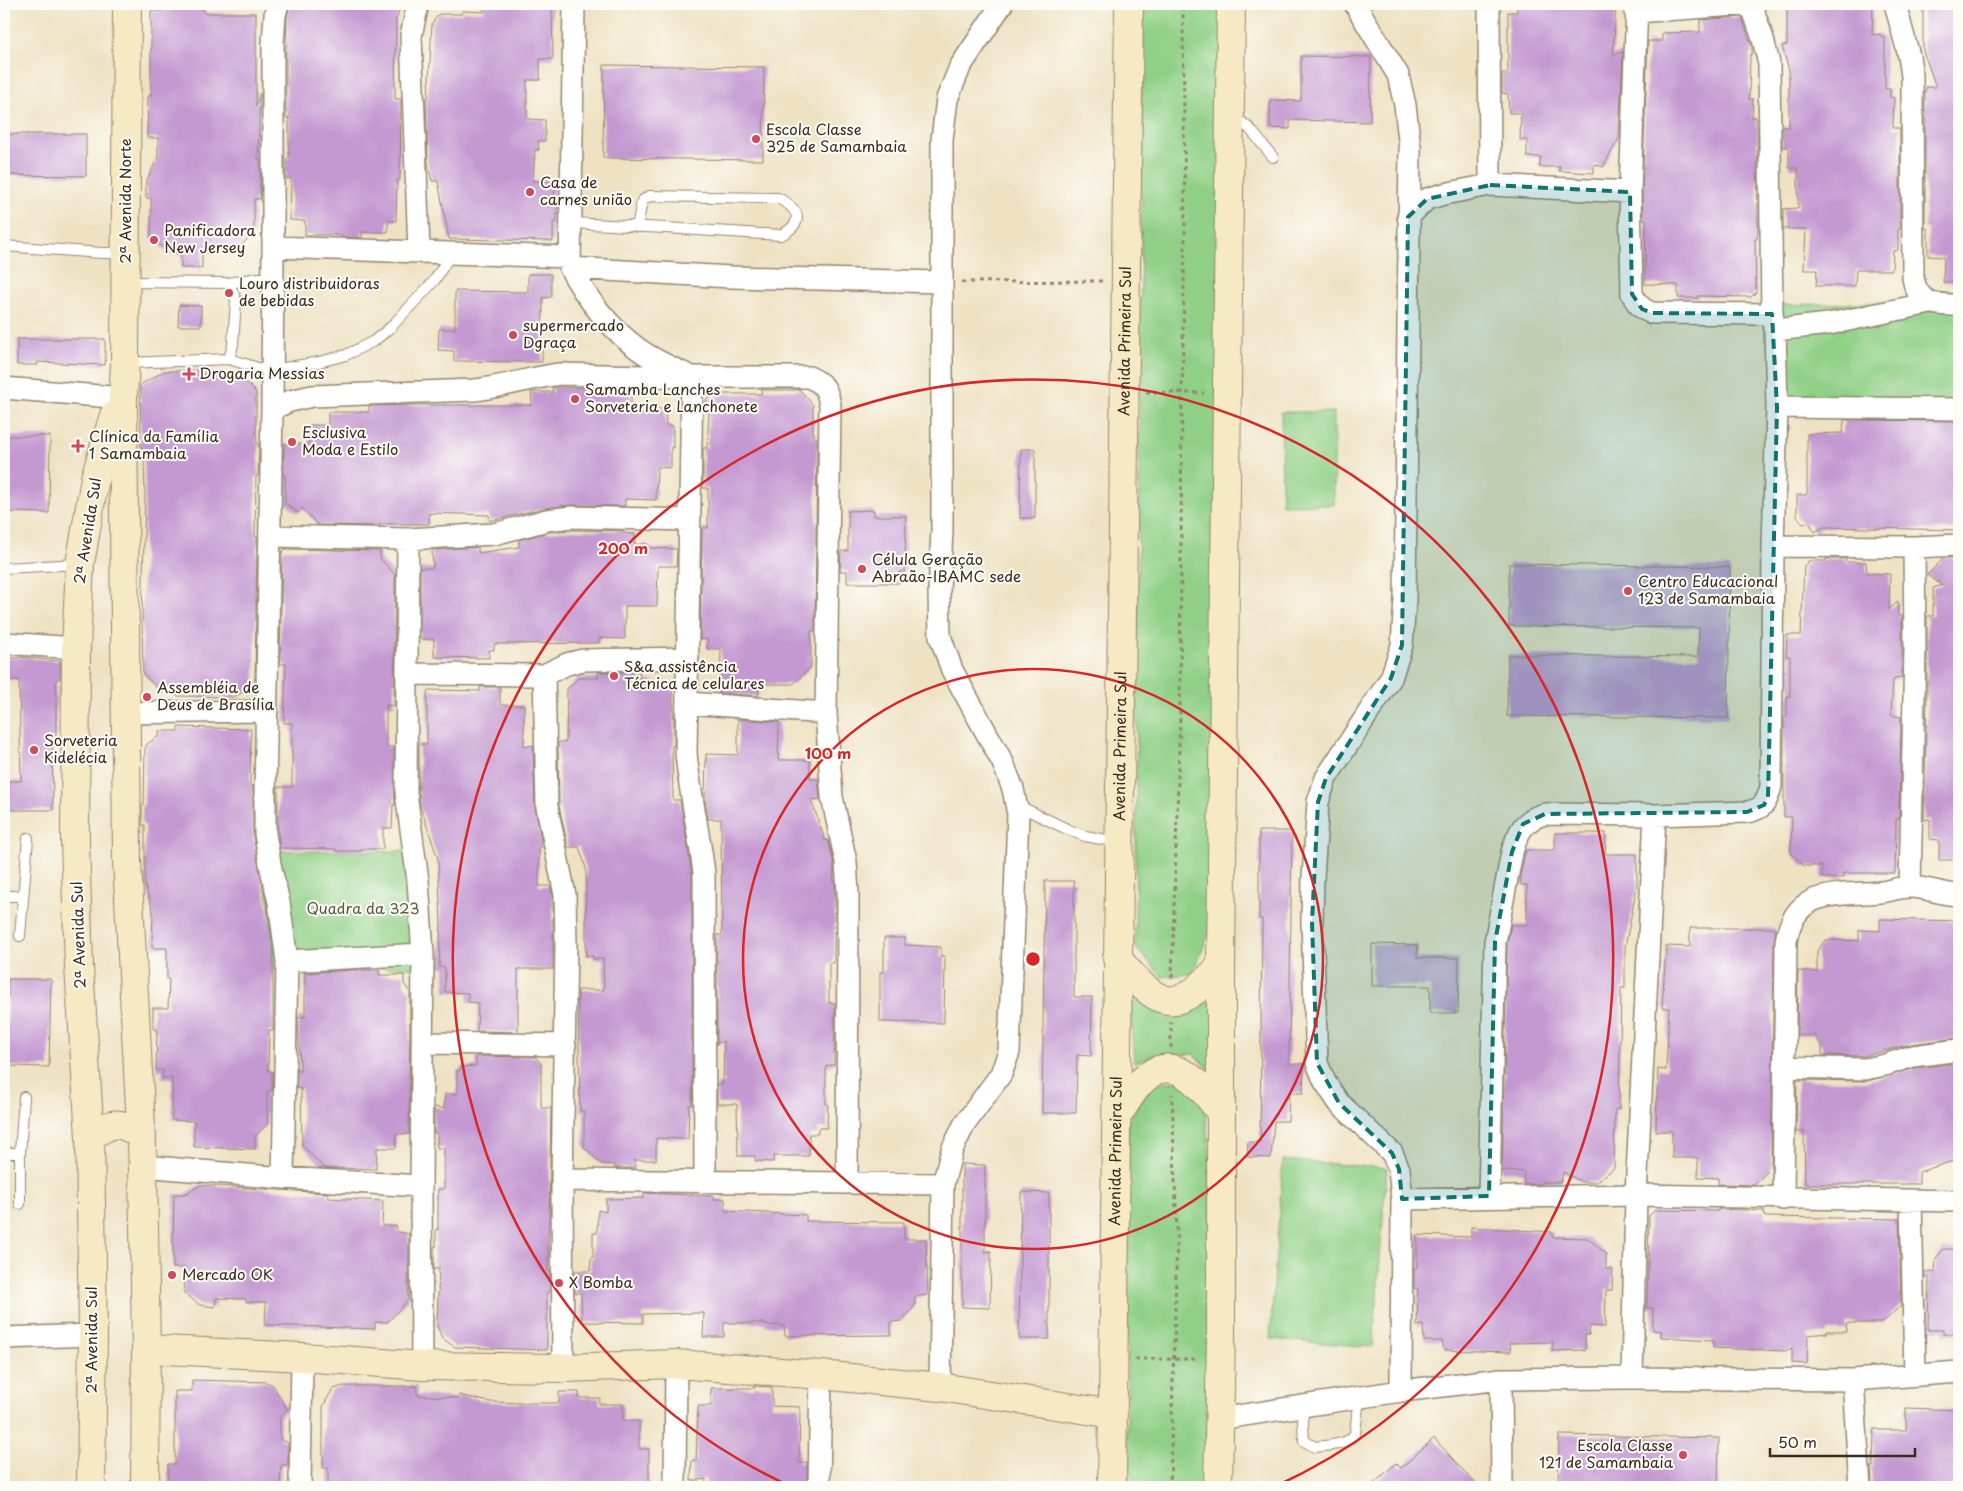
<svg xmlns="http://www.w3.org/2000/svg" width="1963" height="1491" font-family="'Playpen Sans',sans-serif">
<rect width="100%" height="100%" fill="#fdfcf7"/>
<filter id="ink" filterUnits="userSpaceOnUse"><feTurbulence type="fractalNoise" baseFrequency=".02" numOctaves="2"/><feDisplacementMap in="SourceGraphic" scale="10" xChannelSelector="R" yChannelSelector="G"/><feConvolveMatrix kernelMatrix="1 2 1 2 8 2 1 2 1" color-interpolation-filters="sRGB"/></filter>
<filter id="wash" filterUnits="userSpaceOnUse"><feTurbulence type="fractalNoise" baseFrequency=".0096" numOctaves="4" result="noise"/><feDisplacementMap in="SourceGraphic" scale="20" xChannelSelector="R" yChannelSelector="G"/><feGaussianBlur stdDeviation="1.12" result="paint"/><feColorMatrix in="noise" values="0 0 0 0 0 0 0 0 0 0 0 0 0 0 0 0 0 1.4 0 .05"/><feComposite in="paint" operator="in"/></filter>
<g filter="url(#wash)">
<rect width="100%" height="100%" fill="#eee2c3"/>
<path fill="#90d086" stroke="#667d52" d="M1143,4H1226L1212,926L1192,974L1162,977L1135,947Z
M1959,301V402L1783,401L1778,305Z
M1281,412H1334V505H1282Z
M256,851H420L427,967L272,969L270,905Z
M1129,986L1198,1005L1216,999L1212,1071L1193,1054L1151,1056L1134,1063Z
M1184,1081L1204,1101L1211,1167L1209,1487H1127L1128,1121L1153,1083Z
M1283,1160L1387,1168L1373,1347L1270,1339Z"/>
<g id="blocks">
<path fill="#c499d2" d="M159,4H184V8L204,9V13H256V107L260,93L258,159H260V199H254V233L236,250H223L222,253L202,252V268H181V254L168,253L151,237V198H146V182L158,157V138H147L148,96H151V11H163Z
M290,4H401L396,20L395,99H401L400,180H397L396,221H388V232H362V238L342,237V235H305V221L290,220L291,178L286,179V159H289V118H286V49L287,17Z
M483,4H552L553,59H540V80H527V119L545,120V141H538L539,150H535L533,181H555L554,201H557V211L556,223L553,222V241L449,239L438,181H432L428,164L426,98H428L432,23L439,14H462V11L484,12Z
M1517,4H1616L1613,55L1623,52L1619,138L1603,167L1594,164V173L1559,171L1560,167H1539L1541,157H1527V140H1520L1521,113H1509L1508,94L1502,93V73H1508V12H1517Z
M1787,4H1873L1872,35L1881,34V37H1885V89H1890V98L1894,97L1893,128H1900V229H1898V250L1893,251L1892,270H1856L1855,286H1816L1817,270H1804L1806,229H1783V209L1798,208V168H1789V147H1782V127H1789V70L1782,46L1787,45Z
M1923,4H1959V282H1943L1944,257L1928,256V229H1925V90H1926V87H1936L1923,51Z
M1742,17L1752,48V54H1750L1749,99H1753L1752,118L1756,117L1757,127L1758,228L1757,239H1755L1756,292L1751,297L1698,296V298H1678V285L1645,284L1646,219H1643L1642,192L1648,41H1662V33L1700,32V20Z
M1301,56L1371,57L1370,122L1290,120V129L1270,128V100L1301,101Z
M604,65L764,67L763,160L603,158Z
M4,134H86V176L4,175Z
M528,274H551V297L543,298L542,362L454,361V351L438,350L439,329H455V291L528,292Z
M179,305L201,306V326H178Z
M17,339H105V365L37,362L38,365H17Z
M164,371H201V375H239L256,392V434L257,444H259L258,476H256L255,537H257L255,678L250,689L233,697L177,696V692H161L143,674L142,620L145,494L144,454L141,453L140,385Z
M556,387L593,388V393L631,395V409H665L666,425L673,426V448L671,447V468L657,467L656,500L625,499V506L569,505L544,508L490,521L489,515L429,513V524H380V526L318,525L302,508L298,513L285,503V476H283L284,444H309V425H328V412H369V406L410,405H532L531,392H553L552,388Z
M762,390H800L813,405V432H814V438H817L815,631H811V667L793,684H760L758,696L720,693L721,649H707V639H700L702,528H708V488H703V448H707L709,414L706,399L722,394H761Z
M1844,420L1959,421V530L1823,527L1815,532L1809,522L1803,524L1797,516V495H1807V434L1843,433Z
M4,436H50L49,513L4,512Z
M1021,449H1035V518H1020Z
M874,510V516H906L905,572H899V583H847V571H840L841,551H848V511Z
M572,530L624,531V533L635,534V545L647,544L651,548L677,549L676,566H658L657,606H625V639L599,638V643L494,644V650H489V658L434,657V639H420V568H433L432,550L478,547V553L519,547V540L549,532Z
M285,549L380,551V558L395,575L394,706L386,705V742L387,747H394L395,805H393L392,828H383V849H362V851H336V849L280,848L278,833V787H292V723H284L286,664H280L282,552Z
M1944,558H1959V860H1939V840L1930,839V819L1924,820L1927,697V616H1933V588L1942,585L1927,575Z
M1826,559H1846V562H1866L1867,573L1890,574L1889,610L1898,601V616H1902V677L1893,680L1891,715L1901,717L1899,819H1896L1895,873H1843V878H1822V866H1804L1791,853L1792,817H1784V717H1787V696L1790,697V656H1786L1787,635H1801L1804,565H1807L1808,561H1826Z
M1509,564L1730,567L1728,718L1507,716L1508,655L1698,657L1699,628L1509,626Z
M19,657L60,661V679L56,680V737H52L53,810H9V781H21L19,680H5V658H19Z
M598,672H640V681L663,682V687H672L674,726V746H672L673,800H680L692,874V1105H689L688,1139L656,1138V1160H634L635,1168H614L615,1165L601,1164L584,1147V1111H580L578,990H604L603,959H593V956H586V868L579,847H568L559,806L558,742H566L567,689L578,678H598Z
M480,687H500V705H524V747L533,745L535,807L542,847H539V886H550L553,896V969H518V1032L477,1031L478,1003L468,1002V993L445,992V967H439L441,924L438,859L420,805L419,792V744H427V694L428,690L480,691Z
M738,719L779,722L778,760H810V779H818L820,799L811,800L825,840H828L834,864L833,882L835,881V891L834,963H829V1003H835L834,1065L826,1066V1104H828L827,1128H818V1134H809V1156H774L773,1162L755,1161V1156H738L737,1104H717V1084H723L724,1041L717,1044V935H722L721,819H708L705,799L706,754L738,755Z
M178,727L251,729L250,786H253V836L267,904L273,949V1031L269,1030L268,1071H272V1091H267V1125L255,1136V1149L194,1147V1121L172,1120V1078H162L163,1070H156L157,1029H153V1008H168L169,979H167V948H152L153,911L145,885V825H142V805H144L145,749L147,744L159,736V731H178Z
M1259,831H1292L1289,1064H1304L1303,1093H1289L1288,1121H1274L1271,1158L1247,1157L1248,1142H1260L1262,919H1259Z
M1555,833H1606L1605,854H1637V886L1625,947V988H1621L1619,1109L1615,1110L1614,1168L1596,1182H1582L1563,1172L1561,1182H1541V1184H1523L1524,1172L1502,1171L1507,943L1511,925H1527V885H1521L1520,876L1526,850H1555Z
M1045,881H1074V997H1092L1091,1056L1077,1055L1076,1113H1042Z
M1880,919L1959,921V1038L1911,1044L1864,1056L1822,1055V1046L1814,1035H1797L1798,971L1817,972V951L1825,940L1859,941V930L1880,931Z
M1690,928H1776L1774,941L1771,1168L1754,1185L1718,1184V1178L1698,1177V1158H1672V1131H1656L1658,1069L1666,1070L1669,1008H1662L1666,946L1690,947Z
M884,938H905V945L941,947V956H945L944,1023L880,1022V972H884Z
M1372,944L1418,945L1417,958H1459L1458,1013H1430V986H1372Z
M353,970H379V975H404V984L410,992L409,1134H396V1148H377L376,1169L324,1168L302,1145L301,1088L297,1089V1071H300L298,1017H305V973Z
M8,979H51L49,1067L6,1066Z
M476,1056L535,1057L541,1063V1108H551L548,1271H550V1292H547V1350L455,1347L442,1338L437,1326L439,1267L434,1270V1246L436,1247V1229L438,1230V1189H444V1148H437V1133H434V1107L444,1109L445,1094H457V1070H460L461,1067L476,1066Z
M1959,1063V1159L1919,1172V1184H1805L1804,1132H1796L1797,1080L1867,1081L1916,1068Z
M962,1164L985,1165V1252L991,1251L990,1308L962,1307Z
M200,1185L328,1193V1198L383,1201L382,1226H396L398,1232L409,1234L408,1300L388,1322H375V1329L265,1325L266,1302H246V1299L216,1298L215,1307L200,1305L184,1293L185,1268H173V1246L174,1194H185Z
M1021,1192L1049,1193V1339H1019Z
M644,1193L714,1196V1199H725V1211L806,1215V1221L904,1222V1239H926L928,1295L915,1297V1306L902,1321L891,1322V1335L785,1336L784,1326L765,1325V1323H724V1337H703L704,1313L643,1314V1323L582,1322L581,1293H575V1271H590L591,1258H593V1233H597L598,1210L606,1212V1199L644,1198Z
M1718,1209L1764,1211L1765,1217L1899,1219L1901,1305L1883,1323H1846L1847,1331H1827V1333L1808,1335L1807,1364L1792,1363V1348L1785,1351L1713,1348V1340L1661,1337L1662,1331L1653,1330V1308H1647L1649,1216L1655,1210L1718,1211Z
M1471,1227L1552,1232V1237L1588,1238L1606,1254V1269H1613L1612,1290H1606L1605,1327L1590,1326L1589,1335H1585V1350L1552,1351L1553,1342L1510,1343L1511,1352L1444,1350L1442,1341H1424L1423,1325L1417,1326L1418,1289L1414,1288V1268H1417V1235L1471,1237Z
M1944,1249H1959V1334H1943V1330H1928L1929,1276L1925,1279V1272H1935L1936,1258Z
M192,1380L266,1382L273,1385L287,1409L280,1416V1439L288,1443V1465H281L280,1487H170V1484H168V1464H175V1391H192Z
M343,1386H417V1395L459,1398V1395L490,1402L519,1403H559V1392H579V1398H600L599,1404H623V1421H639V1449H649V1487H331L328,1486V1468H323V1406L333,1389Z
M754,1386L772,1387V1406L800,1407L799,1463L807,1462V1487H705L706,1479L691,1481L692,1460L696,1461L698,1406H711V1388H755Z
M1906,1408L1959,1410V1487H1872L1871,1467H1873L1874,1430H1906Z
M1559,1435L1719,1438L1718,1487H1558Z
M1434,1438L1478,1487H1370L1396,1463L1401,1468Z"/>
</g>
</g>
<g filter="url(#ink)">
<use href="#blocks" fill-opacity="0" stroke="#948670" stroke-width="1"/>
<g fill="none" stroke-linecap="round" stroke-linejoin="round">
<g stroke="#948670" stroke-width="12">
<path id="lane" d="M1233,115L1250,129L1273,157
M569,223C640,226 710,231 781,235C806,222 799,209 778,198L649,196L642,201L637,227
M4,246L102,253H125
M127,282L229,283L257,278H273
M229,283L236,300L233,345L229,359
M126,363L229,359L258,368L272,370L319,362L346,355L374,341L391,327L434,281L452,252
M4,568L80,564
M1017,805L1069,830L1085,836L1118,842
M4,896H22
M20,936L28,838
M4,1153H20
M20,1204V1153L24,1097
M1302,1406L1304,1441L1315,1447C1328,1445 1349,1446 1355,1433L1359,1398"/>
</g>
<g stroke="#948670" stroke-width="24">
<path id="street" d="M278,4L275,15L273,43V247L569,257
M418,4L411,36L419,251
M574,4L570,268C586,298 610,328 637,348C654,361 674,369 692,377L686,753C690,794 699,833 704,873L705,1182
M1355,4L1398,75L1405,105L1410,148L1405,599L1402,645L1391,678L1326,778L1318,802L1313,878L1312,922L1317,1063L1325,1082L1339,1103L1392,1153L1399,1169L1402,1199L1401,1391
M1489,4L1490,185
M1637,4L1630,192L1632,294C1637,304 1641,309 1652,313L1772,314
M1895,4L1909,56L1912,76L1913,278C1918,305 1936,305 1959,305
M1635,12L1751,4
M1408,217L1427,199L1444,194L1490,185L1630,192
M273,247L272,409L265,796V834L271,869L279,902L287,961L283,1178
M570,268L731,277L941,282
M1775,330L1829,324L1930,303
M4,388L123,398
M1777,407L1959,409
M272,409L290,401L312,396L474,390C503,387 530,378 559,374L692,377H809C824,384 827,388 830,405L826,713L832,797L846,862L848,893L847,1182
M270,536L408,539L494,534L547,520L571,517L689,520
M408,539L406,793L418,881L423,954L421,1186L422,1366
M1773,546L1914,547L1959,545
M4,643L76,648
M407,674L544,675L567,664L583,660L688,658
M544,675L547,807L565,895L566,943L562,1180L563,1368
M687,703L826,713
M127,713L267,711
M1910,887L1915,647L1914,547
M287,961L423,954
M423,1043L565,1045
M1784,1067L1865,1069L1885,1065L1913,1056L1959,1050
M143,1166L283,1178L421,1186
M562,1180L943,1184
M1489,1196L1495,942L1512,852C1518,832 1524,819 1545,814L1655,815L1747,812C1764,809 1767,802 1771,786L1773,546L1777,407L1775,330L1772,314L1769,64L1763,39L1751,4
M1402,1199L1636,1195L1959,1201
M1783,1199L1786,941C1795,887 1837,896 1880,892C1890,891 1900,887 1910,887C1926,887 1943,895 1959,895
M1911,1201L1915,1375
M4,1338L93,1335
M1632,1378L1636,1195L1655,815
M1501,1379L1502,1487
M1853,1380L1860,1487
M940,1387L943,1184L952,1150L964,1125L1001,1074L1009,1052L1018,814L1013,789L1003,763L952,670L940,636L939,591L942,531V139L947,99L960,67L1002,4
M1218,1419L1401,1391L1501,1379L1632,1378L1853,1380L1959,1372
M300,1487L302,1357
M675,1487L676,1364
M819,1487L821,1375"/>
</g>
<g stroke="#948670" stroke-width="30">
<g id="secondary">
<path d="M127,4L125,363L123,398L127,861L143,1166L146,1349L145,1487"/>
<path d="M1117,958C1159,1008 1175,1018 1221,965"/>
<path d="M1117,1116C1125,1105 1132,1090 1142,1081C1174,1048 1203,1088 1221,1113"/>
<path d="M90,1137C113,1121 118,1120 142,1136"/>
<path d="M146,1349L302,1357L422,1366L563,1368L676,1364L821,1375L940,1387L1113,1414"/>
<path d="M91,1487L93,1335L90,1137L79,967L75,842L76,648L80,564L95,478L114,415"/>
<path id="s1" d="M1112,1487L1129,4"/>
<path d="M1218,1487L1221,1336V965L1231,4"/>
</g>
</g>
<path stroke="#948670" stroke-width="3" stroke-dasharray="4 4" stroke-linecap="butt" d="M962,282L1103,281
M1146,392L1204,393
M1172,978L1180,716L1182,392L1185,239L1183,4
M1171,1048V1022
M1135,1359H1199
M1170,1487L1177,1235L1172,1094"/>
<use href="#lane" stroke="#fff" stroke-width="10"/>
<use href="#street" stroke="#fff" stroke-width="21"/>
<use href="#secondary" stroke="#f6e9c3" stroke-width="28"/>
</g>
</g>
<path fill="#0f766e" fill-opacity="0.2" stroke="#0f766e" stroke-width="4" stroke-dasharray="10 6" stroke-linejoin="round" d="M1490,185L1630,192L1632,294L1642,309L1652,313L1772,314L1777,407L1768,797L1764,805L1747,812L1545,814L1523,824L1512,852L1495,942L1489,1196L1402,1199L1399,1169L1392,1153L1339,1103L1317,1063L1312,922L1318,802L1326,778L1391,678L1402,645L1408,217L1427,199Z"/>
<g fill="none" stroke="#d62828" stroke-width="2.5">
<circle cx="1033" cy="959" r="290"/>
<path d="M792 1487A580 580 0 1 1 1274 1487"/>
</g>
<g fill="#d1495b" stroke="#fdfcf7" stroke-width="2">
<circle cx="756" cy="139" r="5"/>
<circle cx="530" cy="192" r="5"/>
<circle cx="154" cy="240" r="5"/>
<circle cx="229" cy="293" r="5"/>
<circle cx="513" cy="335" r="5"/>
<path d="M186.5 366.5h5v5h5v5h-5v5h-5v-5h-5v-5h5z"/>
<circle cx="575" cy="399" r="5"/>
<circle cx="292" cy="442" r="5"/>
<path d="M75.5 438.5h5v5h5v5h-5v5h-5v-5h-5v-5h5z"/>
<circle cx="862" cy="569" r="5"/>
<circle cx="1628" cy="591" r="5"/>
<circle cx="614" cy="676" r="5"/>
<circle cx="147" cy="697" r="5"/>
<circle cx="34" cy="750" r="5"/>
<circle cx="172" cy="1275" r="5"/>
<circle cx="559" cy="1283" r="5"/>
<circle cx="1683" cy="1455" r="5"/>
</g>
<g text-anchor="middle" stroke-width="4" stroke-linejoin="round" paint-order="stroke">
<g font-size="15" fill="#3b2a1e" stroke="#fdfcf7" text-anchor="start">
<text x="766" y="135">Escola Classe<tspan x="766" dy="17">325 de Samambaia</tspan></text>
<text x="540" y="188">Casa de<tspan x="540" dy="17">carnes união</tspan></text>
<text x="164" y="236">Panificadora<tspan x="164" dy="17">New Jersey</tspan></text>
<text x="239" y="289">Louro distribuidoras<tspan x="239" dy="17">de bebidas</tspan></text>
<text x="523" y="331">supermercado<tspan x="523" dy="17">Dgraça</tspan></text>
<text x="199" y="379">Drogaria Messias</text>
<text x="585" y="395">Samamba Lanches<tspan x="585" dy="17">Sorveteria e Lanchonete</tspan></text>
<text x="302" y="438">Esclusiva<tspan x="302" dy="17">Moda e Estilo</tspan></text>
<text x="89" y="442">Clínica da Família<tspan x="89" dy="17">1 Samambaia</tspan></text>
<text x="872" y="565">Célula Geração<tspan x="872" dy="17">Abraão-IBAMC sede</tspan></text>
<text x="1638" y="587">Centro Educacional<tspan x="1638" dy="17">123 de Samambaia</tspan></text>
<text x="624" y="672">S&amp;a assistência<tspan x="624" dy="17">Técnica de celulares</tspan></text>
<text x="157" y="693">Assembléia de<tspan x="157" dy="17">Deus de Brasília</tspan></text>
<text x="44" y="746">Sorveteria<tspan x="44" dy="17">Kidelécia</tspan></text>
<text x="182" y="1280">Mercado OK</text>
<text x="569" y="1288">X Bomba</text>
<text x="1673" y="1451" text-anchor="end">Escola Classe<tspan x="1673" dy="17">121 de Samambaia</tspan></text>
</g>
<g font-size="15" fill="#3b2a1e" stroke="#fdfcf7">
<text transform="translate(126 201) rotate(-90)" y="5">2ᵃ Avenida Norte</text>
<text dy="5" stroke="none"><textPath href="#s1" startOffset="1146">Avenida Primeira Sul</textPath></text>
<text transform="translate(88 531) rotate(-81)" y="5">2ᵃ Avenida Sul</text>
<text dy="5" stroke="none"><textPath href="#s1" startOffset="741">Avenida Primeira Sul</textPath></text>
<text transform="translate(79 935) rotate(-92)" y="5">2ᵃ Avenida Sul</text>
<text dy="5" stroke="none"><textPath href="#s1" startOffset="336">Avenida Primeira Sul</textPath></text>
<text transform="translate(92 1340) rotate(-90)" y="5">2ᵃ Avenida Sul</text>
</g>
<g font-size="15" fill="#545c3d" stroke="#fdfcf7">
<text x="363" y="914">Quadra da 323</text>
</g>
</g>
<circle cx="1033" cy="959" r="8" fill="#d62828" stroke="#fdfcf7" stroke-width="2.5"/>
<g font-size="15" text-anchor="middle" font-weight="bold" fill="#d62828" stroke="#fdfcf7" stroke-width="4" stroke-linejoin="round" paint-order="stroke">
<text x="623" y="554">200 m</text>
<text x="828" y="759">100 m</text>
</g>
<rect width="1963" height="1491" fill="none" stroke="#fdfcf7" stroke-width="20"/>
<path d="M1770 1448v8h145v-8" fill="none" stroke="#3b2a1e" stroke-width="2.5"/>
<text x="1778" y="1448" font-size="15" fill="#3b2a1e" stroke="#fdfcf7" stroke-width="4" paint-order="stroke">50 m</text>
</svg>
